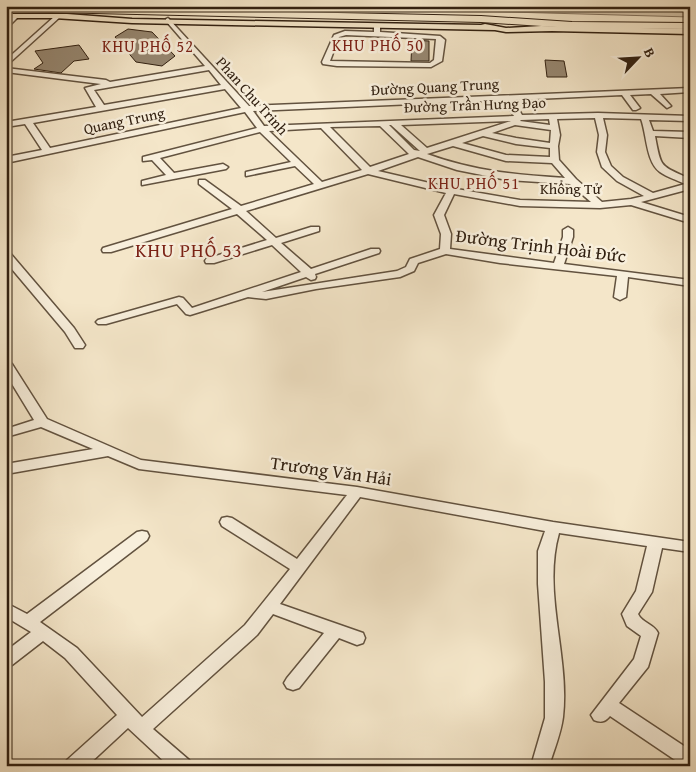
<svg xmlns="http://www.w3.org/2000/svg" width="696" height="772" font-family="'Gentium Book Plus',serif">
<rect width="100%" height="100%" fill="#f4e6c9"/>
<filter id="stains"><feTurbulence type="fractalNoise" baseFrequency=".004" numOctaves="4"/><feColorMatrix values="0 0 0 0 .2 0 0 0 0 .09 0 0 0 0 .02 0 0 0 .5 -.17"/></filter>
<radialGradient id="worn" r=".72"><stop offset=".6" stop-color="#630" stop-opacity="0"/><stop offset="1" stop-color="#630" stop-opacity=".3"/></radialGradient>
<path fill="#d3c4aa" stroke="#82725e" d="M294,6H546L690,10V17Z"/>
<path fill="#968771" stroke="#312011" d="M128,29L152,32L175,56L162,66L136,62L115,37Z
M412,40L429,41V61H411Z
M79,45L89,59L74,61L61,73L34,69L43,63L35,51Z
M545,60L564,61L567,77H547Z"/>
<g fill="none" stroke-linecap="round" stroke-linejoin="round">
<g stroke="#62523f" stroke-width="3">
<path id="minor" d="M14,15L19,16L6,29V23Z
M55,16L60,17L6,66V60Z
M168,18L249,106L690,88V92L660,94L671,106L667,108L651,94L630,95L640,108L636,110H633L622,95L513,100L522,115L598,113L690,116V121L649,120L653,131L690,132V138L655,136C661,169 660,165 690,179V189L641,202L690,217V223L631,205L600,208L520,206L454,194L444,215L451,234L450,249L554,263L563,237V230L568,227L573,230V237L564,264L690,280V286L628,277L626,297L620,300L614,297L617,276L500,263L446,254L418,263L414,271L400,277L316,289L266,299L248,297L190,315L186,314L177,304L106,324H98L96,322L98,320L179,297L183,298L192,308L301,272L272,245L214,263H206L205,261L206,259L267,240L237,214L111,252H103L102,250L103,248L232,209L199,184V180H205L241,206L314,184L295,166L246,176V172L291,162L260,132L160,158L174,173L223,164L228,167L226,169L142,185V181L166,175L152,160L143,161V157L257,128L245,112L6,163V157L42,150L25,124L6,127V122L96,107L85,88L101,84L6,72V68L106,80L110,82L205,66L166,21V19ZM209,70L221,85L104,105L94,90ZM225,89L241,108L50,148L33,123ZM505,100L514,116L264,126L253,111ZM595,118L599,135L597,152L602,167L617,181L644,196L631,199L602,202L576,179L559,160L558,146L560,135L557,119ZM603,118L641,119C647,135 646,162 660,172C667,177 677,180 685,184L653,193L623,177L611,166L605,152L607,135ZM549,119L550,125L520,121L521,120ZM511,121L427,148L401,125ZM389,125H391L420,151L414,150ZM515,125L551,130L550,143L516,138L492,133ZM380,126L409,154L370,167L330,127ZM321,128L362,170L322,182L269,131ZM483,136L516,144L550,148V157L506,155L462,143ZM453,146L506,161L552,163L565,178C515,175 474,171 427,154ZM418,157L457,170L507,180L570,184L591,202L520,200L451,188L378,171ZM368,174L446,193L434,215L441,234L440,249L410,259L406,267L397,271L262,292L306,277L311,280L315,279L316,277L315,274L379,253L380,251L379,249H371L311,269L281,243L319,231V227H311L276,238L246,211Z
M377,24L380,26V32L440,36L445,40L442,61L431,67L337,66L323,64L322,62L334,35L345,31L374,32V26ZM346,35L436,39L434,60L430,63L330,61L339,37Z
M6,252L10,253L74,328L85,345L83,348H75L65,332L6,262Z
M6,360L12,364L47,419L141,460L357,487L553,522L690,542V552L662,548L652,592L638,614C642,623 654,624 658,633L648,667L619,703L690,750V766H684L610,716C605,722 601,723 594,720L591,715L634,659L641,636L627,626L622,614L636,591L647,546L559,533C542,593 570,656 563,717C561,733 554,750 549,766H531L545,718V682L538,584V551L545,531L360,497L280,604L363,633L365,638L363,643L357,645L339,638L299,688L293,690L287,688L284,683L287,678L324,633L273,614L257,635L153,729L189,760L191,766H169L128,728L87,766H65L67,760L117,715L65,658L43,641L12,665L6,667V651L31,632L6,617V603L27,614L137,532L142,531L147,532L149,536L147,540L40,622L77,648L142,717L245,625L290,569L222,526L220,522L222,518L227,517L232,518L297,559L347,495L139,469L108,456L6,474V464L93,449L41,427L6,437V429L34,420L6,374Z"/>
</g>
<g stroke="#312011" stroke-width="3">
<path id="major" d="M6,14H67L132,19L481,25L485,24L506,28L541,26L690,29V34L552,31L506,32L495,30L132,23L54,18H6Z"/>
</g>
<g stroke="#312011" stroke-width="2">
<path id="highway" d="M6,6L481,16L572,22L690,23V29L572,28L481,22L6,11Z"/>
</g>
<use href="#minor" fill="#f8efdc" fill-rule="evenodd"/>
<use href="#major" fill="#f4e6c9" fill-rule="evenodd"/>
<use href="#highway" fill="#f4e6c9" fill-rule="evenodd"/>
<g stroke="#312011" stroke-width="3">
<path id="rail" d="M494,6L690,11"/>
</g>
<use href="#rail" stroke="#f8efdc" stroke-width="2" stroke-dasharray="5.5" stroke-linecap="butt"/>
</g>
<g text-anchor="middle" stroke-width="5" stroke-linejoin="round" paint-order="stroke">
<g font-size="15" fill="#312011" stroke="#f8efdc">
<text transform="translate(435 87) rotate(-3)" y="5">Đường Quang Trung</text>
<text transform="translate(252 96) rotate(48)" y="5">Phan Chu Trinh</text>
<text transform="translate(475 105) rotate(-2)" y="5">Đường Trần Hưng Đạo</text>
<text transform="translate(124 121) rotate(-12)" y="5">Quang Trung</text>
<text x="571" y="194">Khổng Tử</text>
</g>
<g font-size="16" letter-spacing="1" fill="#7a1f14" stroke="#f8efdc">
<text x="378" y="51">KHU PHỐ 50</text>
<text x="148" y="52">KHU PHỐ 52</text>
<text x="474" y="189">KHU PHỐ 51</text>
</g>
<g font-size="18" fill="#312011" stroke="#f8efdc">
<text transform="translate(541 246) rotate(7)" y="6">Đường Trịnh Hoài Đức</text>
<text transform="translate(331 471) rotate(8)" y="6">Trương Văn Hải</text>
</g>
<g font-size="19" letter-spacing="1" fill="#7a1f14" stroke="#f8efdc">
<text x="189" y="257">KHU PHỐ 53</text>
</g>
</g>
<rect width="696" height="772" fill="none" stroke="#f4e6c9" stroke-width="25"/>
<rect x="8" y="8" width="681" height="757" fill="none" stroke="#312011" stroke-width="2.5"/>
<rect x="12" y="12" width="671" height="747" fill="none" stroke="#312011"/>
<g transform="translate(638 58) rotate(65)" stroke="#f8efdc" stroke-width="4" paint-order="stroke">
<path d="M0-4L9 19L0 12L-9 19Z" fill="#312011"/>
<text y="-8" font-size="14" font-weight="bold" text-anchor="middle" fill="#312011">B</text>
</g>
<rect width="100%" height="100%" filter="url(#stains)"/>
<rect width="100%" height="100%" fill="url(#worn)"/>
</svg>
